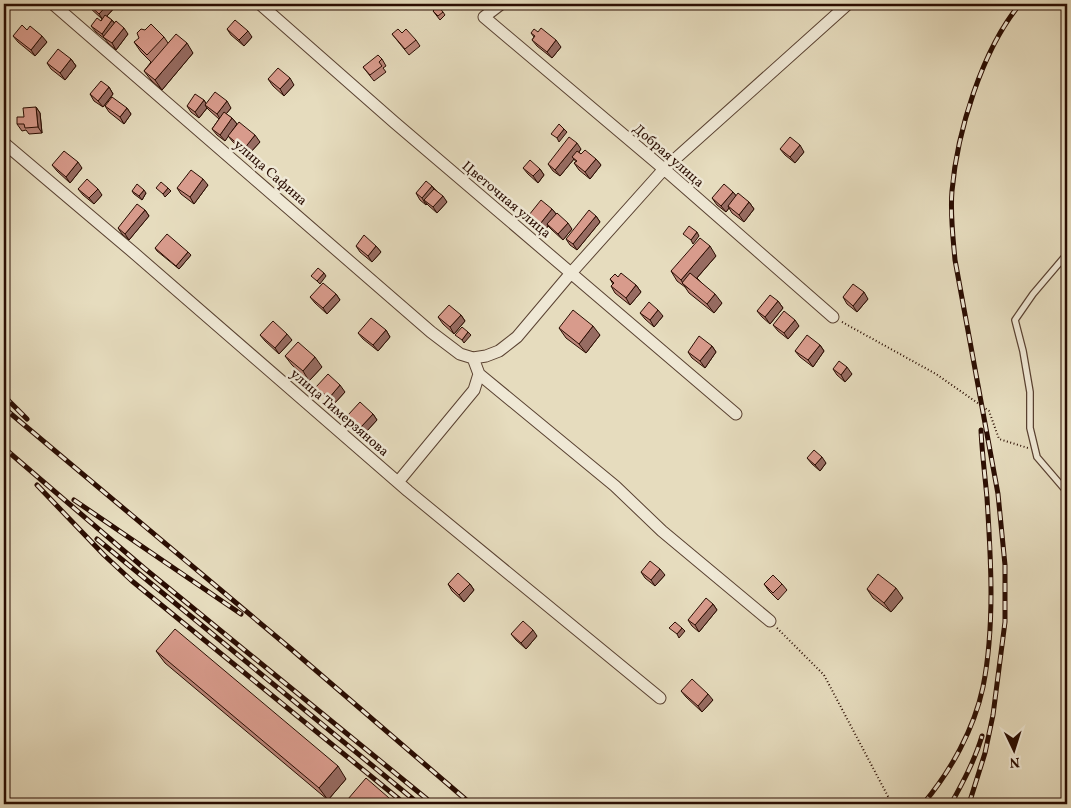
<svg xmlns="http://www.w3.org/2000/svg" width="1071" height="808" font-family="Vollkorn,serif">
<rect width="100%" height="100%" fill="#e6dcbe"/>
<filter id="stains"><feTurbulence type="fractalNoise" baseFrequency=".004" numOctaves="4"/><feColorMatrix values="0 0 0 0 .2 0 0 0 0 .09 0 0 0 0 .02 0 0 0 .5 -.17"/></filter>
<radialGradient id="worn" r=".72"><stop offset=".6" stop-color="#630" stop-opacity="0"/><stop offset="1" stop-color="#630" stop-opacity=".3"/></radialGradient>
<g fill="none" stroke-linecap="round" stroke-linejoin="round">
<g stroke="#594131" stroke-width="8">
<path id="lane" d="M1067,254L1033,294L1015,320L1023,351L1030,392V428L1037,457L1067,492"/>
</g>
<g stroke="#594131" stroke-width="13">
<path id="street" d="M53,4L431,332L460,354L473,358L486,356L499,351L517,337L571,273L664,169L848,4
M260,4L394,122L736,414
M501,4L484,17L664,169L833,317
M4,143L134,253L408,491L660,698
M473,358L479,374L615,486L662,531L770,621
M398,482L474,390L479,374"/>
</g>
<path stroke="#2a0d02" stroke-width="2" stroke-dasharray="1 2.5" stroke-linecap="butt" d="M842,322L936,374L989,411L999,439L1028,448
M777,628L824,675L892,804"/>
<use href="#lane" stroke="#efe8d5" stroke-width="5.5"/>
<use href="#street" stroke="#efe8d5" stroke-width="11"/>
<g stroke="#2a0d02" stroke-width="5">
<path id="rail" d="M4,396L27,419
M4,408L291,649L471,804
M4,448L144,568L433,804
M37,485L104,555L132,581L405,804
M74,500L241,614
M97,539L419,804
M923,804C951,771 974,729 983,687C995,626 991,560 987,498C985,476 982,453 981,430
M951,804C963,782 975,760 982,736
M969,804L985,753L993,715L1005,622V565L998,494L955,260C953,237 950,214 952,191C957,132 982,50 1020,4"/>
</g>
<use href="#rail" stroke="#efe8d5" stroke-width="3" stroke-dasharray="9" stroke-linecap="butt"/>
</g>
<path fill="#ba8578" stroke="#2a0d02" d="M87,4H118L107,16L128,34L116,50L108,43L105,39L96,32L91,26L101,21L102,19L89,7Z
M433,11L443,12L445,15L440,20Z
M227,29L252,37L244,46L231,35Z
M27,30L47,42L35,56L18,42L13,36Z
M538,32L561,47L552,58L537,46L532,40L534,37L531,33Z
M402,33L416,40L420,46L409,55L392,34Z
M164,37L168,43L193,53L162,90L151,80L144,71L151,62L141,52L134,42Z
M71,59L76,66L65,80L51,69L47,63Z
M382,59L386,66L383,68L386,72L374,81L363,67Z
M268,79L294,85L284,96L273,86Z
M109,87L113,94L103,107L94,101L90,94Z
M204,100L206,104L231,108L226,114L232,118L237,124L230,133L260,142L248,155L233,142L228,136L225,141L217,135L212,129L219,119L210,111L207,108L199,118L191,112L187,106Z
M105,106L127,108L131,114L124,124L109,112Z
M36,107L40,113L42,133L29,134L26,130L22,131L17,124L24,117Z
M581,149L579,152L581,154L596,159L601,165L590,179L579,170L574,163L576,162L574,159L560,176L553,171L548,164Z
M780,149L804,152L795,163L785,155Z
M52,165L82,168L70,183L57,171Z
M523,168L540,169L544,175L538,183L528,174Z
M208,185L194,204L181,194L177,188Z
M432,186L447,202L437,213L429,206L427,204L426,205L420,200L416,193Z
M78,189L102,195L94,204L83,195Z
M132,191L146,193L142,200L134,194Z
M733,192L736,196L749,202L754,209L744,222L732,213L729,208L726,212L717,205L712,198Z
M552,209L556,214L572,229L563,240L552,230L548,226L545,230L534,221L529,215Z
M145,210L149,216L129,240L122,234L118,228Z
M596,216L600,222L577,250L570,245L566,239Z
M356,246H376L381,252L372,262L360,252Z
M155,248L191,255L179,269L157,251Z
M716,256L697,278L722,303L714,313L689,293L685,287L677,281L671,271Z
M618,277L636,285L641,292L630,305L615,293L611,286L613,284L610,279Z
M336,294L340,300L327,314L315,303L310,297Z
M843,297L868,299L857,312L847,304Z
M778,301L783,308L770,324L762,317L757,311Z
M640,313L663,316L654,327L645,319Z
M461,315L465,321L454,334L443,324L438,317Z
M773,325L799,326L788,339L778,331Z
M559,328L600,335L586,353L566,338Z
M386,330L390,337L378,351L363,339L358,333Z
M260,335L292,340L279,354L265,341Z
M820,345L824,351L813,367L800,357L795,351Z
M712,346L716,352L705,368L692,358L688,352Z
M285,356L322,367L309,381L292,365Z
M833,369L852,374L845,382L837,375Z
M316,387L345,392L333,405L321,393Z
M373,414L377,420L365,433L353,422L348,415Z
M807,458L826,463L820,471L812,464Z
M641,572L665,575L655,586L645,578Z
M448,584H470L474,590L464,602L452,591Z
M764,584H782L787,590L778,600L769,591Z
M867,589L903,598L891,612L873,598Z
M713,604L717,610L699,632L692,626L688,620Z
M511,634L537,636L526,649L516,640Z
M156,651L346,779L328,800L165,663Z
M681,691L713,700L702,712L686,697Z"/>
<path fill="#976c62" stroke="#2a0d02" d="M108,4H118L103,20L99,14Z
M112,20L117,27L105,38L102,34Z
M124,28L128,34L116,50L112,43Z
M248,31L252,37L244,46L239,40Z
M42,36L47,42L35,56L31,50Z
M556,40L561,47L552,58L547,52Z
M187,43L193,53L162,90L155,80Z
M71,59L76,66L65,80L60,73Z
M290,78L294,85L284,96L280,89Z
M109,87L113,94L103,107L98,101Z
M204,100L208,107L205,105L207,108L199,118L195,112Z
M227,101L231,108L221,120L217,114Z
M36,107L40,113L42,133L38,127Z
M127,108L131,114L124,124L120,117Z
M232,118L237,124L225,141L220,135Z
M564,129L567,132L559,142L557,138Z
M255,135L260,142L248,155L244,149Z
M577,143L581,149L574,158L572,157L574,159L560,176L555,170Z
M800,145L804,152L795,163L790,157Z
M596,159L601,165L590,179L585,172Z
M78,162L82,168L70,183L66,177Z
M540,169L544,175L538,183L533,176Z
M203,179L208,185L194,204L190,197Z
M432,186L436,193L424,200L427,204L426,205L422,198Z
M168,188L171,191L165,197L163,194Z
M98,189L102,195L94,204L89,198Z
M144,190L146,193L142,200L139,196Z
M733,192L738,198L728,206L729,208L726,212L721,206Z
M443,196L447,202L437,213L433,207Z
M749,202L754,209L744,222L739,215Z
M552,209L557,215L547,224L548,226L545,230L540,224Z
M145,210L149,216L129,240L125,234Z
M596,216L600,222L577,250L573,244Z
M568,223L572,229L563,240L558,234Z
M697,232L699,236L693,244L691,240Z
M376,246L381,252L372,262L368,256Z
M710,246L716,256L688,288L684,285L681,280Z
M188,252L191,255L179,269L176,266Z
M324,273L326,276L320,284L317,281Z
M636,285L641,292L630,305L626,298Z
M864,292L868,299L857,312L853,306Z
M336,294L340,300L327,314L323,308Z
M715,294L722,303L714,313L707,304Z
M778,301L783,308L770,324L765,317Z
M658,310L663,316L654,327L650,320Z
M461,315L465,321L454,334L450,327Z
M795,320L799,326L788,339L784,333Z
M593,326L600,335L586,353L579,344Z
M386,330L390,337L378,351L373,345Z
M468,332L471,335L464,343L462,340Z
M287,334L292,340L279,354L275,348Z
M820,345L824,351L813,367L808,360Z
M712,346L716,352L705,368L700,361Z
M315,357L322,367L309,381L303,371Z
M847,367L852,374L845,382L841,375Z
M340,385L345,392L333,405L329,398Z
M373,414L377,420L365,433L361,427Z
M822,457L826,463L820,471L815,465Z
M660,569L665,575L655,586L651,580Z
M470,584L474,590L464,602L459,595Z
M896,588L903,598L891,612L884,603Z
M713,604L717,610L699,632L695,625Z
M682,628L685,631L679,638L677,634Z
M533,630L537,636L526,649L521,643Z
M708,694L713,700L702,712L698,706Z
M338,766L346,779L328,800L319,788Z"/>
<path fill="#d89b8c" stroke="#2a0d02" d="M88,4H108L99,14Z
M438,6L443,12L438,16L433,11Z
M105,15L112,20L102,34L91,26L97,18L101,21Z
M235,20L248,31L239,40L227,29Z
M116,21L124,28L112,43L103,37Z
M151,24L164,37L147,55L134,42L139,38L137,33L141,29L145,30Z
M22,25L27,30L30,26L42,36L31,50L13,36Z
M541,28L556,40L547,52L532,40L535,36L531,33L534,29L538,32Z
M398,29L402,33L406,29L416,40L405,49L392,34Z
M176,34L187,43L155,80L144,71Z
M58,49L71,59L60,73L47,63Z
M378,55L382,59L379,62L382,66L370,75L363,67Z
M278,68L290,78L280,89L268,79Z
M101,81L109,87L98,101L90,94Z
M215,92L227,101L217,114L205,105Z
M195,94L204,100L195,112L187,106Z
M112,97L127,108L120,117L105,106Z
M36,107L38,127L25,128L24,124H17V117H24L23,108Z
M224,112L232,118L220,135L212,129Z
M239,122L255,135L244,149L228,136Z
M559,124L564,129L557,138L551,134Z
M569,137L577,143L555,170L548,164Z
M790,137L800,145L790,157L780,149Z
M585,150L596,159L585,172L574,163L577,161L572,157L577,151L581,154Z
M64,151L78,162L66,177L52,165Z
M530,160L540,169L533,176L523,168Z
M191,170L203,179L190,197L177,188Z
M87,179L98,189L89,198L78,189Z
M426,181L432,186L422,198L416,193Z
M161,182L168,188L163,194L156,188Z
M137,184L144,190L139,196L132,191Z
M724,184L733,192L721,206L712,198Z
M434,189L443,196L433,207L424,200Z
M738,193L749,202L739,215L728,206Z
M541,200L552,209L540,224L529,215Z
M137,204L145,210L125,234L118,228Z
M589,210L596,216L573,244L566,239Z
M557,213L568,223L558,234L547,224Z
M689,226L697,232L691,240L683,234Z
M167,234L188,252L176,266L155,248Z
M364,235L376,246L368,256L356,246Z
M700,238L710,246L681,280L671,271Z
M318,268L324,273L317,281L311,276Z
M621,273L636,285L626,298L611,286L614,283L610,279L615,274L618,277Z
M690,273L715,294L707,304L682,283Z
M323,283L336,294L323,308L310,297Z
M853,284L864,292L853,306L843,297Z
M770,295L778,301L765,317L757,311Z
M649,302L658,310L650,320L640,313Z
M449,305L461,315L450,327L438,317Z
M573,310L593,326L579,344L559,328Z
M784,311L795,320L784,333L773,325Z
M371,318L386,330L373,345L358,333Z
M273,321L287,334L275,348L260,335Z
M462,327L468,332L462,340L455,335Z
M807,335L820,345L808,360L795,351Z
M699,336L712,346L700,361L688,352Z
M298,342L315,357L303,371L285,356Z
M839,361L847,367L841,375L833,369Z
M328,374L340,385L329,398L316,387Z
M360,402L373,414L361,427L348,415Z
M1067,422V431L1063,426Z
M814,450L822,457L815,465L807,458Z
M650,561L660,569L651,580L641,572Z
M458,573L470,584L459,595L448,584Z
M878,574L896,588L884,603L867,589Z
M773,575L782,584L773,593L764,584Z
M706,598L713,604L695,625L688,620Z
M523,621L533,630L521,643L511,634Z
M675,622L682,628L677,634L669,628Z
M175,629L338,766L319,788L156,651Z
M692,679L708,694L698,706L681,691Z
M366,778L396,804H354L348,799Z"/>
<g text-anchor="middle" stroke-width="5" stroke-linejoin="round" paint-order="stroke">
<g font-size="14" fill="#2a0d02" stroke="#efe8d5">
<text transform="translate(669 155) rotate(41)" y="5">Добрая улица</text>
<text transform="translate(271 172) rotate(41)" y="5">улица Сафина</text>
<text transform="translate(507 199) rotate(40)" y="5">Цветочная улица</text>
<text transform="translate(340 412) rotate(41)" y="5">улица Тимерзянова</text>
</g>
</g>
<rect width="1071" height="808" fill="none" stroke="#e6dcbe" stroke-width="20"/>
<rect x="5" y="5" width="1061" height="798" fill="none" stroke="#2a0d02" stroke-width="2.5"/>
<rect x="10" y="10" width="1051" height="788" fill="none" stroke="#2a0d02"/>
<g transform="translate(1014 750) rotate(176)" stroke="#efe8d5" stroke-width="4" paint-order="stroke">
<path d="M0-4L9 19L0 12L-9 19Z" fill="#2a0d02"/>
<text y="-8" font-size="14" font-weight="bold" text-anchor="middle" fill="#2a0d02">N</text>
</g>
<rect width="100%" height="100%" filter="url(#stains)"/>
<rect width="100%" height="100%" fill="url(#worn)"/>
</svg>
